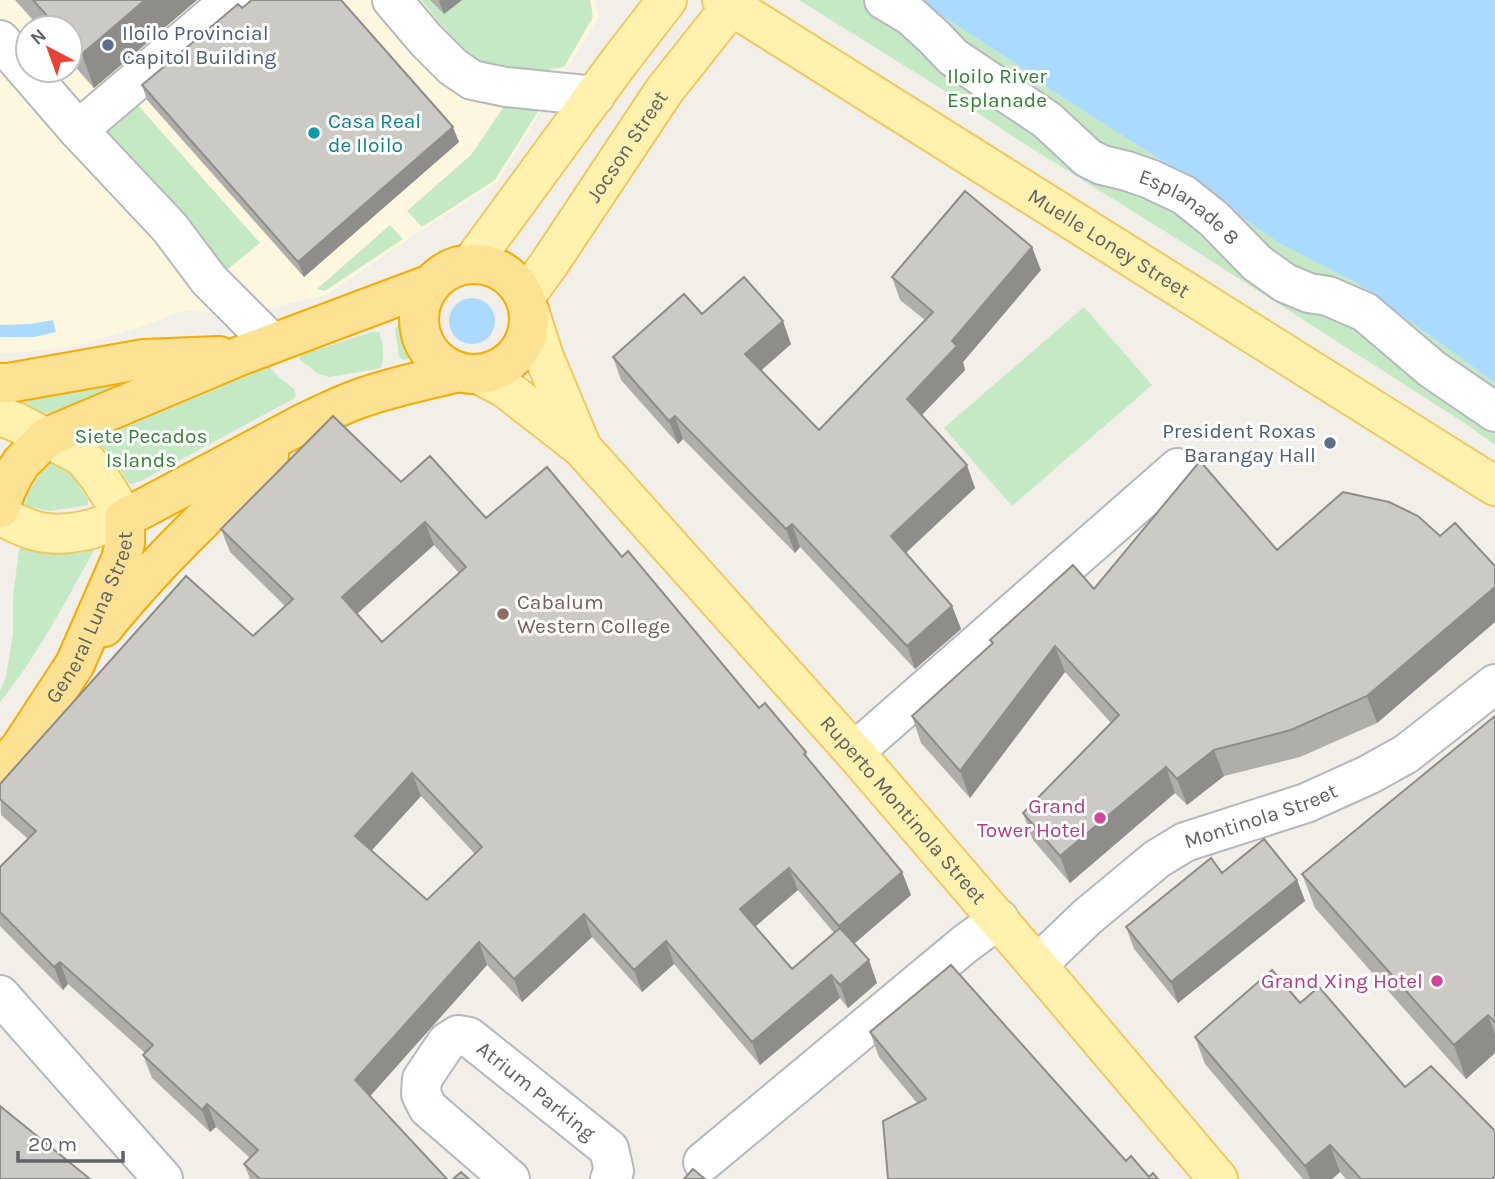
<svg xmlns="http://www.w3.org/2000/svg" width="1495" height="1179" font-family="Karla,sans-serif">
<rect width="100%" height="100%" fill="#f1efe8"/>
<path fill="#fef7e0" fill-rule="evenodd" d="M0,0H595L599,17L497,182L417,233L328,294L263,310L216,313L185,310L138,328L75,346L14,353H0ZM28,28H70V70H28Z"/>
<path fill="#c5e8c5" d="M421,0H590L593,17L564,67L514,77L480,65L441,25Z
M799,0H918L1019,66L1054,92L1145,150L1279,243L1360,285L1495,383V445L1466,424L1166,232L1020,141L945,91Z
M511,96L544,102L495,180L422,227L407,211L471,155Z
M136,103L260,243L223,273L98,135Z
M390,225L403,239L325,291L317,289Z
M1084,307L1152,385L1012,506L944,428Z
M409,322H412L413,325L419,353L416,357L403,360L399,357L395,329L399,324Z
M372,332H379C383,342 385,357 381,367L377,369L329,377L317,373L299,359L300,355Z
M265,366H268L280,378L294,389L296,396L293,399L141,481L131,484L127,481C121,472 115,460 108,452C101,446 95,446 93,436L101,431L254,372Z
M134,379L57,412L44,413L8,401Z
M50,461L69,470L88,500V505L50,511L26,506L23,500L47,463Z
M22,545L96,546L95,549C65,601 38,656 0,702V691L6,676L13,634V596L19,550Z"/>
<path fill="#aadaff" d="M918,0H1495V383L1360,285L1279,243L1145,150L1054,92L1019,66Z
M449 321a23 23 0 1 1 46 0a23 23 0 1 1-46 0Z
M53,320L56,332L34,337H0V325L31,324Z"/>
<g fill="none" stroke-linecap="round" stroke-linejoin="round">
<g stroke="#b5b8bc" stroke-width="42">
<g id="minor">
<path d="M392,0L426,40L453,67L472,80L506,87L595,96"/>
<path id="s1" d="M884,0L911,16L935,38L953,57L1047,120L1088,158L1102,165L1127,171L1150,179L1184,195L1214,219L1257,263L1285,283L1309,293L1328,296L1365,312L1432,369L1495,412"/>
<path d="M0,40L78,130L170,228L209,280L272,343"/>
<path d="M78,130L231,0"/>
<path d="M854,752L1178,468"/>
<path id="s2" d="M1037,965L1087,917L1157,859L1185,842L1306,803L1368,775L1406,754L1495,684"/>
<path d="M0,995L163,1179"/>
<path d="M703,1162L965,944L999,919"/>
<path id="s3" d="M510,1179L428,1108L421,1094L422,1079L447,1042L458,1035L469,1037L609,1149L614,1171L610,1179"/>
</g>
</g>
<g stroke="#f2c960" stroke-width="42">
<g id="major">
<path id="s4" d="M722,0L1495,486"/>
<path d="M471,264L619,62L667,0"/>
<path id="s5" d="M525,297L549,264L664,91L736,0"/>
<path d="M529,310L544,357L580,443"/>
<path id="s6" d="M478,374L505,388L582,448L854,752L1037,965L1218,1179"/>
<path d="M0,416L16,422L83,457L99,477L125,518C97,528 66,539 36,531C24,528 12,521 0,516"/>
</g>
</g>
<g stroke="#f9ab00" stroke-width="42">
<g id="highway">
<circle cx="474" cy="319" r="55"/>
<path d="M0,383H8L144,359L219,356"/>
<path d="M0,508L6,490L13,476L21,463L47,437L242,355L431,284"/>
<path d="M104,627C154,565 212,510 269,456"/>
<path id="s7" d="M0,771L20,748L75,664L121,559L125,543V518L302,424C321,415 339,406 358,399C391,387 426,380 459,372"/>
</g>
</g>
<use href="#minor" stroke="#fff" stroke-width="38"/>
<use href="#major" stroke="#fff2af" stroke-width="38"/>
<use href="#highway" stroke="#fde293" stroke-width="38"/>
</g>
<path fill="#afaea9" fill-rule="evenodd" d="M15,0H197L94,88L70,61V28H40Z
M430,0H462L444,14Z
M242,8L459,142L304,277L147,100L142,85Z
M1041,270L963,362L965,370L922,415L975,488L906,553L952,606L961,629L915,669L800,547L795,553L683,439L678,444L621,380L613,357L702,314L791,344L761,371L819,430L925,320L900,300L892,277Z
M401,482L486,518L622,557L759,708L806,752L808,759L902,872L911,895L854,943L877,983L848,1008L840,998L760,1065L674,964L642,992L592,937L522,1002L487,965L370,1096L447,1179H250L244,1164L250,1158L216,1127L210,1132L152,1078L143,1055L145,1053L68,984L63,990L0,926V867L28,839L1,815L0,784L253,636L285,606L230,552L221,529ZM434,545L459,573L382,642L357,614ZM421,796L475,854L427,900L371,850ZM798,890L834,933L792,969L755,926Z
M1440,536L1495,566V622L1377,723L1300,757L1224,776L1187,805L1175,793L1070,883L1033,840L1023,813L1111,723L1065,672L970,798L921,743L912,716L992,644L990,640L1094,589L1277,550Z
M1495,716V1053L1466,1079L1315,908L1302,874Z
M1222,873L1297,880L1305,901L1178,1003L1134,949L1126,927Z
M870,1032L1126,1161L1149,1177L917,1103L879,1057Z
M1195,1037L1405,1087L1495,1179H1346L1340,1172L1332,1179H1303L1205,1064Z"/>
<path fill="#8f8d8a" d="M145,0H197L94,88L82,54Z
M440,0H462L444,14L439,1Z
M453,127L459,142L304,277L298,262Z
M1032,247L1041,270L963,362L965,370L915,422L907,399L952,341Z
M783,321L791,344L753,377L745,354Z
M675,416L683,439L678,444L669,421Z
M967,465L975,488L899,559L891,536Z
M425,522L434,545L350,620L342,597Z
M792,524L800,547L795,553L786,529Z
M1495,587V622L1377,723L1367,696Z
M952,606L961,629L915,669L907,646Z
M1055,646L1065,672L970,798L960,771Z
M1214,750L1224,776L1187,805L1177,779Z
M1166,767L1175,793L1070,883L1060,856Z
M412,773L421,796L364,859L355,836Z
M789,868L798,890L749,932L740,909Z
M902,872L911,895L848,949L839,926Z
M1297,880L1305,901L1178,1003L1171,982Z
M584,914L592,937L522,1002L514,979Z
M666,941L674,964L642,992L634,970Z
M479,942L487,965L364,1103L355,1080Z
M869,960L877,983L848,1008L840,985Z
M60,962L68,984L63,990L54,967Z
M831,975L840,998L760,1065L752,1042Z
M1488,1015L1495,1034V1053L1466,1079L1454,1045Z
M207,1104L216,1127L210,1132L202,1110Z
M1330,1145L1340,1172L1332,1179H1310L1305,1166Z"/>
<path fill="#cccac5" stroke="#8f8d8a" stroke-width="2" fill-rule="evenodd" d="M33,0H145L82,54L70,41V28H58Z
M252,0H341L453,127L298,262L142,85L238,4L242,8Z
M965,191L1032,247L952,341L957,346L907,399L967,465L891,536L952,606L907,646L792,524L786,529L675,416L669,421L613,357L684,294L702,314L744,277L783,321L745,354L819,430L933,312L892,277Z
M333,416L401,482L430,456L486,518L547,467L622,557L628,551L759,708L765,703L806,752L804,754L902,872L839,926L789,868L740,909L792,969L840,928L869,960L840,985L831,975L752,1042L666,941L634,970L584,914L514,979L479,942L355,1080L447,1179H260L244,1164L258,1150L207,1104L202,1110L143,1055L153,1045L60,962L54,967L0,912V867L36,831L0,799V784L186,576L253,636L293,599L221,529ZM425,522L466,567L382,642L342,597ZM412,773L482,847L427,900L355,836Z
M1200,461L1277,550L1343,492L1389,502L1418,516L1440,536L1455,523L1495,566V587L1367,696L1291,730L1214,750L1177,779L1166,767L1060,856L1023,813L1119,715L1055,646L960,771L912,716L993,643L990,640L1073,565L1094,589Z
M1495,716V1022L1488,1015L1454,1045L1302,874Z
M1264,839L1297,880L1171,982L1126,927L1211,858L1222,873Z
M951,965L1126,1161L1131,1156L1149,1177L1153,1173L1158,1179H888L883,1121L926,1099L870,1032Z
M1272,970L1300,1003L1319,987L1405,1087L1431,1066L1495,1131V1176L1492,1179H1361L1330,1145L1305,1166L1195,1037Z
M0,1106L90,1179H0Z
M693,1169L705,1179H684Z
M461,1172L469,1179H453Z"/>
<g fill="#5c6f8a" stroke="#fff" stroke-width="2.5">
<circle cx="108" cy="45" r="7"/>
<circle cx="1330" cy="443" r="7"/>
</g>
<circle fill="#0f9aa8" stroke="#fff" stroke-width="2.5" cx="314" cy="133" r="7"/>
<circle fill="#8d6e63" stroke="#fff" stroke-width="2.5" cx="503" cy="614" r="7"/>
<g fill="#d1479c" stroke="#fff" stroke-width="2.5">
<circle cx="1100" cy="818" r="7"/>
<circle cx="1437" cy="981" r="7"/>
</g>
<g text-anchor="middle" stroke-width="6" stroke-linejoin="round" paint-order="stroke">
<g font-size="21" fill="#4e5e75" stroke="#fff" text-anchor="start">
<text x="122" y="40">Iloilo Provincial<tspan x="122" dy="24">Capitol Building</tspan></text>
<text x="1316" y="438" text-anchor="end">President Roxas<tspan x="1316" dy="24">Barangay Hall</tspan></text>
</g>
<g font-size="21" fill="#348238" stroke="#fff">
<text x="997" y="83">Iloilo River<tspan x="997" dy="24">Esplanade</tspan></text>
<text x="141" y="443">Siete Pecados<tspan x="141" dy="24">Islands</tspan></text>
</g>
<g font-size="21" fill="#0d838f" stroke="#fff" text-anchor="start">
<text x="328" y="128">Casa Real<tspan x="328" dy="24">de Iloilo</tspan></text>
</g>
<g font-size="21" fill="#5f6368" stroke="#fff">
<text dy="7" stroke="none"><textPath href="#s5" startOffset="182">Jocson Street</textPath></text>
<text dy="7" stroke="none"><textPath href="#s1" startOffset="373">Esplanade 8</textPath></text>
<text dy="7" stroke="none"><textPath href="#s4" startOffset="457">Muelle Loney Street</textPath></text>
<text dy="7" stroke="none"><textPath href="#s7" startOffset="180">General Luna Street</textPath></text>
<text dy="7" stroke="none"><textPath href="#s6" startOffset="612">Ruperto Montinola Street</textPath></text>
<text dy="7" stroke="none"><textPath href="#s2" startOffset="273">Montinola Street</textPath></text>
<text dy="7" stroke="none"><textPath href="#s3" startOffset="294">Atrium Parking</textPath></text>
</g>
<g font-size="21" fill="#785e54" stroke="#fff" text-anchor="start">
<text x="517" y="609">Cabalum<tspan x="517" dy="24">Western College</tspan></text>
</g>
<g font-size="21" fill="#b23c85" stroke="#fff" text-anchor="end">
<text x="1086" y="813">Grand<tspan x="1086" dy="24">Tower Hotel</tspan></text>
<text x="1423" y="988">Grand Xing Hotel</text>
</g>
</g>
<g transform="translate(49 49) rotate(319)"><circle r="33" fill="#ffffff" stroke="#bfc1c3" stroke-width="2"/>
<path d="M0-5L12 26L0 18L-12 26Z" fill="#ea4335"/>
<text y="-10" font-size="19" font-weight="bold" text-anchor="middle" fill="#5f6368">N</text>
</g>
<path d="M18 1151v10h105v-10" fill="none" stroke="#5f6368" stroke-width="3.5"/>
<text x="28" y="1151" font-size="21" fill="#5f6368" stroke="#ffffff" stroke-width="5" paint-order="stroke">20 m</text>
</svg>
